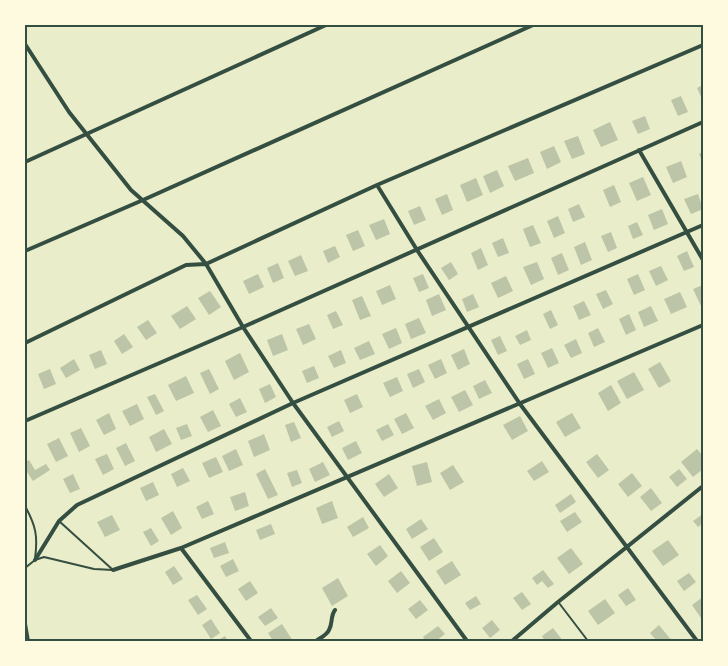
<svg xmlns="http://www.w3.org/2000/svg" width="728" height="666" font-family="'PT Sans',sans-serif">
<rect width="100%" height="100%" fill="#e9edc9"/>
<path fill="#bcc5a7" d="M703,85V101L697,88Z
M681,96L688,112L678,116L671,100Z
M645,116L650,129L638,134L632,121Z
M610,122L618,140L601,147L593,130Z
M578,136L585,154L572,159L564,141Z
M554,146L561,162L547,169L540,152Z
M703,152V163L699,154Z
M528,158L534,173L515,181L508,166Z
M681,161L687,177L673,183L666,167Z
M497,170L504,186L490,193L483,176Z
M643,177L651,195L637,201L629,183Z
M476,178L483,195L467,202L460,185Z
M614,185L621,202L610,207L603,190Z
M447,194L453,210L442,215L435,199Z
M698,194L703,209L691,214L684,199Z
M579,204L585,217L573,222L568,209Z
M420,206L426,220L414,225L408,211Z
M662,209L668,224L654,230L648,215Z
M558,216L565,233L554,238L547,221Z
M384,219L390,234L376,240L369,225Z
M637,222L643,235L633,239L628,226Z
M533,225L541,243L530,247L523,229Z
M358,230L365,246L353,251L346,235Z
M611,232L617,248L608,252L601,236Z
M503,238L509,253L498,257L492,243Z
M585,242L592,260L581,265L574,247Z
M335,246L340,257L328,263L323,251Z
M481,248L488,265L478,270L471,253Z
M687,251L694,267L684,271L677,256Z
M562,253L569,270L558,275L551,258Z
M301,255L308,271L295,276L288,261Z
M451,262L458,274L449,280L441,268Z
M537,262L544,279L531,285L523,267Z
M278,263L284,278L273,283L267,268Z
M661,266L668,280L656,286L649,271Z
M258,274L264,287L249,294L243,281Z
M423,274L429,288L419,292L413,278Z
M638,274L645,290L634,295L627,279Z
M506,276L513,291L498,298L491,283Z
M390,285L396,299L382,305L376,291Z
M703,285V305L701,306L693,289Z
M606,290L613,304L603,309L596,294Z
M210,291L221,307L209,315L198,298Z
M680,292L687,307L671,314L664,299Z
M439,294L446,310L432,316L426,300Z
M473,294L479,307L467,312L462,299Z
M362,296L371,316L360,320L352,300Z
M584,301L591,315L579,320L573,306Z
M187,306L196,319L180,329L171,316Z
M651,306L658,321L644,327L638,312Z
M551,310L558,325L550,329L543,314Z
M336,311L343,325L333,329L327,315Z
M629,314L636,330L626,335L619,319Z
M419,318L426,333L411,339L405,324Z
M148,320L157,333L146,340L137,327Z
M309,324L316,339L303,345L296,329Z
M396,328L402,343L389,349L382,334Z
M598,328L605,342L594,347L588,333Z
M527,330L531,340L520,345L515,336Z
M124,334L133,347L122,354L114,341Z
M282,334L288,350L273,356L267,340Z
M500,336L507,351L498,355L491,340Z
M576,339L582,353L571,358L564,345Z
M369,341L375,354L360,360L354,348Z
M552,348L559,363L548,368L541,353Z
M464,349L470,364L458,370L451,355Z
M101,350L107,364L95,369L89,355Z
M341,350L346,363L334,368L328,356Z
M240,353L249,372L234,380L225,361Z
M74,359L80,370L66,378L60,368Z
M441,359L447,373L435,379L428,365Z
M528,359L535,374L524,379L517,364Z
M660,362L671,381L659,388L648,369Z
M314,366L319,378L307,383L302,371Z
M50,369L56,384L44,389L38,374Z
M209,369L219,389L210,394L200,373Z
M419,369L425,382L413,388L407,374Z
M634,372L644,390L627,399L617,381Z
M186,376L194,393L176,401L168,385Z
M397,377L403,391L390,397L383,383Z
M485,380L492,393L479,399L473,386Z
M270,384L276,397L265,403L259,389Z
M611,385L621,403L608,411L598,393Z
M465,390L473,405L459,412L451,397Z
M155,394L164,411L156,415L147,397Z
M357,394L363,407L350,413L344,400Z
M240,398L247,412L236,417L229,404Z
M439,399L446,413L433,420L425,406Z
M137,404L144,419L130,426L122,411Z
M213,410L221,426L208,432L200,417Z
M109,413L116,429L104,435L96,420Z
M406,413L414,428L402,434L394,419Z
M572,413L581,428L565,437L556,422Z
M520,416L528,431L512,440L503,425Z
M339,421L344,431L332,437L327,427Z
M294,422L301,438L291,442L285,425Z
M187,424L192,436L181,440L176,428Z
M388,424L394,435L382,441L376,430Z
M81,428L90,446L79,452L70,433Z
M164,429L172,444L156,452L149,437Z
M264,434L270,450L254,457L248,441Z
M59,438L68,456L56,462L47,444Z
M356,441L362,453L348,460L342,448Z
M126,443L135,461L125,466L116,448Z
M236,449L243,465L229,471L222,456Z
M697,449L703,456V469L693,477L681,462Z
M107,454L114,469L103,475L95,459Z
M597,454L609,470L598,478L586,462Z
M216,457L223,472L209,478L202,463Z
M29,460L35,470L46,464L50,470L33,481L25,469V462Z
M542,461L549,472L534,481L527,471Z
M323,462L330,475L315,482L309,469Z
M427,462L432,482L417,486L412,466Z
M453,465L464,482L450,490L440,473Z
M183,468L190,481L177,487L171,474Z
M265,469L278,495L268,499L256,474Z
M679,469L687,479L677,487L669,477Z
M297,470L302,483L292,487L287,473Z
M632,473L642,486L628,497L618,484Z
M73,474L80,489L70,493L63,479Z
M389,474L398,488L384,497L375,484Z
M153,482L159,495L146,501L140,488Z
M651,488L662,503L651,511L640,497Z
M245,492L249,506L235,511L230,497Z
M571,494L576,502L560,513L555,505Z
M208,501L214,514L202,519L196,507Z
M332,501L338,518L322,524L316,508Z
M173,511L182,528L171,535L161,518Z
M575,512L582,522L567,532L560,521Z
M703,514V523L698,527L693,521Z
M112,515L120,530L105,537L97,522Z
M363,517L369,528L353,537L347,527Z
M421,519L428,529L412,539L406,529Z
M271,524L275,534L260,540L256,530Z
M151,528L159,541L151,546L143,532Z
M434,538L443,552L429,561L420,547Z
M668,540L679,555L663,566L652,551Z
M225,542L229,553L214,558L210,548Z
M380,545L388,556L376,566L367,554Z
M571,548L583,564L569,574L557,558Z
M233,559L239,571L226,577L220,566Z
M452,561L461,575L445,585L436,571Z
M174,566L183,579L173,585L165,572Z
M543,570L554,584L548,588L542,581L537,585L532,578Z
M401,571L410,583L397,593L388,581Z
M689,573L696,582L684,591L677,581Z
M338,578L348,596L332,606L322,588Z
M250,581L258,593L246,601L238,589Z
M628,588L636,600L626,606L618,595Z
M522,592L531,604L522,610L513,598Z
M197,595L207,609L198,615L188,600Z
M476,596L481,604L470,610L465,603Z
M703,597V617L701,618L692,605Z
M605,599L615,613L598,625L588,611Z
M420,600L428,610L416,619L408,609Z
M271,608L278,618L265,626L258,617Z
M211,619L220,633L211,639L202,625Z
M492,620L500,630L490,638L482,628Z
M282,624L293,641H273L268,633Z
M659,625L672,641H657L650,633Z
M438,626L445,634L436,641H425L423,637Z
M553,628L563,641H545L542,636Z
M225,636L228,641H217Z"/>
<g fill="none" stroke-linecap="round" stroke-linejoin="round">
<path stroke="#344e41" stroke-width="2" d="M25,506C36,526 38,536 35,559
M25,568L35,560L44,557L94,569L113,570L59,521
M559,603L588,641"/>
<path stroke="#344e41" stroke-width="4" d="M25,44L69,112L131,190L183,236L206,264L243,327L293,403L467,641
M639,150L703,260
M25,162L326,25
M377,185L417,250L520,404L697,641
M25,251L143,200L533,25
M25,343L186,265L206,264L377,185L703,45
M25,421L243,327L703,122
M181,548L251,641
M35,560L59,521L77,505L293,403L703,225
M113,570L181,548L703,325
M25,624L28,641
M316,641C320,638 327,635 329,630C333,623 330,617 335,610
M512,641L558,602L703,486"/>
</g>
<rect width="728" height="666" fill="none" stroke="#fefae0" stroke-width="52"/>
<rect x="26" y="26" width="676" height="614" fill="none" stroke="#344e41" stroke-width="2"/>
</svg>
